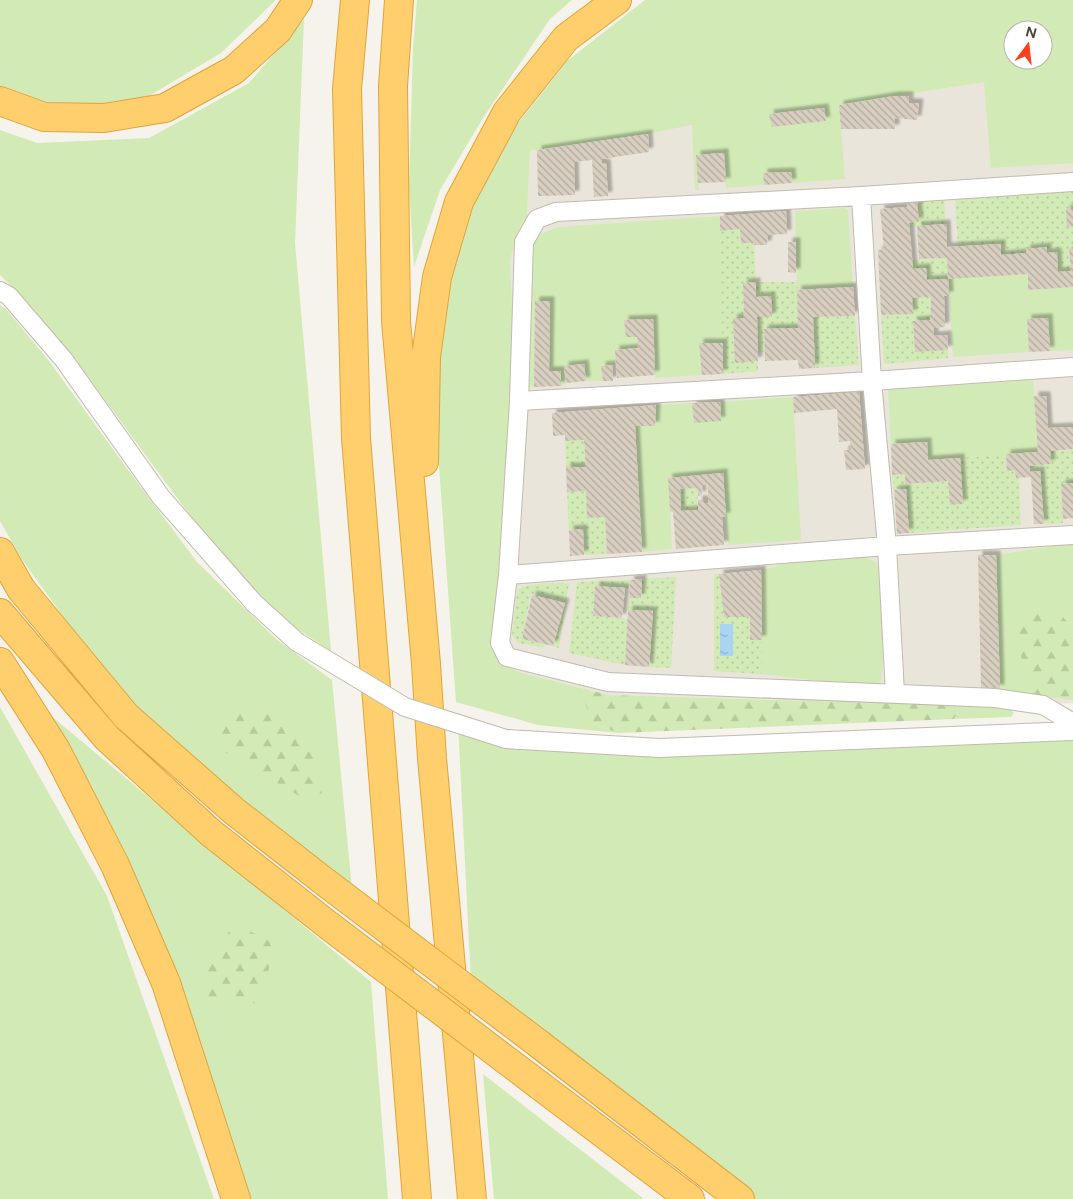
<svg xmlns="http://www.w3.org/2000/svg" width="1073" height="1199" font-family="Figtree,sans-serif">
<defs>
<pattern id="forest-firs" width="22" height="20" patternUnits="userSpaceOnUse" patternTransform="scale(1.25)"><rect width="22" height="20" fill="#d2eab5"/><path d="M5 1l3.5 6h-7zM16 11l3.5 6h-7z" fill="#b6ca9c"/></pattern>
<pattern id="garden-dots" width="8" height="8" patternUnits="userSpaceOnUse" patternTransform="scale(1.25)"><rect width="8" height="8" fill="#d2eab5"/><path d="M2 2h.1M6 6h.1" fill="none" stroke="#b6ca9c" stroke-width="1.8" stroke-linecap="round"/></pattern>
<pattern id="water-ripples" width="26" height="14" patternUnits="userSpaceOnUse" patternTransform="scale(1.25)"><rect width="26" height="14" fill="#a9d4f2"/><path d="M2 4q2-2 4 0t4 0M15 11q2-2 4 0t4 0" fill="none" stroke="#8caec5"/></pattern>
<pattern id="building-back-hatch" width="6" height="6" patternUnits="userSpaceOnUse" patternTransform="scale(1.25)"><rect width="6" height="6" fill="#d8cfc1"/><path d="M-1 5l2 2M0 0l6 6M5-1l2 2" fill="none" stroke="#b1aa9e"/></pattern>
<filter id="shadow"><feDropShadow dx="4.5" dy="-4.5" stdDeviation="1" flood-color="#0004"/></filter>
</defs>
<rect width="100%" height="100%" fill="#f6f3ec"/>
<path fill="#eae5da" d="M1073,67V703L1007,706L609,695L520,672L498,661L492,645L506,489L514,342L510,261L518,231L527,216L530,151L648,134L692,125L839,105Z"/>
<path fill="#d2eab5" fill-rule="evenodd" d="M0,0H276L221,53L149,96L59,110L0,93Z
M417,0H572L550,19L483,118L440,190L414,267L409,188L413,47Z
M645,0H1073V163L991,168L984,82L839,105L845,179L792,183L791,172L764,173V185L726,188L724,153L697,155L699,190H695L692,125L648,134L530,151L527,216L518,231L510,261L514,342L506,489L492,645L498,661L519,672L593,691L583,696L593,723L618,733L538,725L456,702L436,424L437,374L446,292L475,197L512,131L567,61ZM1013,30H1043V60H1013ZM824,108L826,121L772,127L770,114Z
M304,19L295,243L331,651L282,619L206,537L88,377L17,292L0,275V130L37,143L149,138L249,83Z
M844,208L848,210L853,287L797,290L795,211Z
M720,216L723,343L699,344L702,375L655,378L653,319L626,337H637L638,348L616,350V364L601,366L603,381H586L584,364L564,366L566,383L561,386V371H549L550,301H535L534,387L525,386L531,244L541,234L558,227Z
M1028,274V290L1073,287V350L1050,351L1047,318L1027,320L1029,352L953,357L948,279Z
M0,305L6,309L49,361L120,459L197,562L276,639L332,680L352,889L233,798L121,697L21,558L0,521Z
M1033,380L1038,452L928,460L926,442L891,444L888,390Z
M793,397L801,540L728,545L723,473L669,478L672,549L642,552L635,426H655L656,405L692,403L694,422L721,421L720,402Z
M1073,543V628L1061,615L1020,655L1029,671L1032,695L1000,689L996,555Z
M863,556L875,562L883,574L886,620L881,681L874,687L762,674L761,570L799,560Z
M957,705L1007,706L1014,713L1011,717L954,719L958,712Z
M0,707L107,896L214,1199H0Z
M50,715L371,982L388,1199H247Z
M458,724L506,739L659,748L1073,731V1199H740L471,982Z
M483,1074L644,1199H494Z"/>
<path fill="url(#forest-firs)" d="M1031,607L1061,615L1073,628V700L1032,695L1029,671L1020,655L1017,625Z
M593,691L609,695L957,705L958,712L954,719L618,733L593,723L582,696Z
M244,708L277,716L310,741L322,793L306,800L220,749L218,727Z
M234,923L269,941L273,952L260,1004L209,998L203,973Z"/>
<path fill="url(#garden-dots)" d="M1073,191V209H1066L1073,227V247L1069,248L1071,271L1058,272L1057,252L1047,253V247L1026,249V253L1001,255V244L958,246L955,199Z
M944,199L946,224L909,227V223L917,201Z
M740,229L741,243H754L756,282H797L798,328L764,329L765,352H758L757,317H772L771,296L756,297V283H743L744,318H734L736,362L758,361V371L723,374L720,231Z
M947,258L948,279L927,280L926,268L913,269L912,260Z
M931,297L930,320L913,322L915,351L948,350V358L885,364L884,362L881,315L913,314L912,298Z
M855,316L859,365L815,368L813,317Z
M584,440L586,467H566L565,441Z
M1073,449V483L1061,484L1063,523L1044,524L1040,471L1030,472V466L1050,451Z
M1006,454L1007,470H1015L1016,478H1019L1021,525L909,533L906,489L894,490L892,475L905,474L906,484L948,481L950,505L963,504L960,458Z
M697,488L698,510L681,511L680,489Z
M586,491L588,518L605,517L607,554L584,555L583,530H569L567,492Z
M714,574H719L724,617H750V640H762V674L714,671Z
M676,577L671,668L649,667L653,611L628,610L629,598H641L642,579Z
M630,580L629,588L595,586L593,615L628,619L625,665L569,653L577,582Z
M569,583L559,648L553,646L565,603L531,594L522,639L545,644L544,648L518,643L512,635L517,591C526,581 555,584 569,583Z"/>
<path fill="url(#water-ripples)" d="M720,624H733V656H720Z"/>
<path fill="url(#building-back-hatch)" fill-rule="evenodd" filter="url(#shadow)" d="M894,96H909V103H919L917,120L895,118V129H841L839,105Z
M824,108L826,121L772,127L769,114Z
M648,134L649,152L601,159L602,164L606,163L608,196L594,197L592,160L574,162L575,195L538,196L537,150Z
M724,153L726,182L698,183L696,155Z
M791,172L792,183L764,185L763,173Z
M917,201L919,222L909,223L913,269L926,268L927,280L948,279L949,296H944L945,327L934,328V336L947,335L948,350L915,352L913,321L930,320L931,297L912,298L913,314L881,315L878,250L884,249L880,209L907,207V202Z
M1066,209H1073V227H1067Z
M786,211L787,234L768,235L767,245H754V243H741L740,229L720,231V216Z
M946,224L947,247L1001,244V255L1026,253V249L1047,247V253L1057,252L1058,272L1071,271L1069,248L1073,247V287L1028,290V274L948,279L947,258L919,259L917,226Z
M788,242H796V273L788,272Z
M756,282V297L771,296L772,317H757L758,361L735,363L733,318H744L743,283Z
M853,287L855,316L813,317L815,368L799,369L798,360L765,361L764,329L798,328L797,290Z
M535,301H550L549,371H561V386L534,387Z
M1048,318L1050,351L1029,352L1027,319Z
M653,319L655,375L617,378L615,350L638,348L637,337H626L624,320Z
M699,343H723V374L702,375Z
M584,364L586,381L566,383L564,366Z
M612,365L613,381H603L601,366Z
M859,392L865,469L846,470L844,450H851L850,441L839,442L837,409L794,413L793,397Z
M1034,396H1046L1048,428L1073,427V449L1050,451L1051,464L1030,466V472L1040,471L1044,524H1034L1031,477L1016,478L1015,470L1007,471L1006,454L1038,452Z
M720,402L721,421L694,423L692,403Z
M656,405L655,426H635L642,552L607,554L605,517L587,518L586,491L567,492L566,467H586L584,440L565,441V435L553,436L552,413Z
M927,442L928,460L960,458L963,504L950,505L948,481L905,484V474L892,475L891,444Z
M723,473L726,517H722L724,545L676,549L673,512L670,511L668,478ZM701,485H708V503H704V500H698V510L681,511L680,489L697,488L698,496L702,495Z
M1073,483V518L1063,519L1061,484Z
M906,489L909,533L897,534L894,490Z
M583,529L584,555L570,556L569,530Z
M978,555H996L1000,689L981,688Z
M761,570L762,640H750V617H724L719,574Z
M642,579L641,598H629L630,580Z
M595,586L625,588L622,618L593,616Z
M532,595L565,603L553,646L522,639Z
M628,610L653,611L649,667L625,665Z"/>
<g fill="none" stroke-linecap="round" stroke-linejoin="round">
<g stroke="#c2bbae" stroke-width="20">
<path id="minor" d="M1073,182L861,196L556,212L537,219L524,242L519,401L508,575L500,643L507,657L608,682L995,698L1043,705L1073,723
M861,196L872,381L887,546L895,693
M0,291L9,296L64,360L161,497L254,603L297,642
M519,401L872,381L1073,367
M508,575L887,546L1073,535
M506,739L659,748L1073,731"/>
</g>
<g stroke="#e0a43c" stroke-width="30">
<path id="motorway" d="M355,0L347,89L356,438L417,1199
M399,0L393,86L396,321L426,664L432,758L472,1199
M0,101L44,117L104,118L165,108L234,70L278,30L298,0
M424,462L426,357L437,277L459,202L507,112L566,38L617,0
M0,552L21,589L126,716L234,811L325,882
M0,613L107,738L211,833L328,925
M0,662L56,750L115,865L166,983L236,1199
M539,1044L740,1199
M539,1085L690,1199"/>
</g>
<use href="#minor" stroke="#fff" stroke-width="18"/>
<use href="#motorway" stroke="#ffcf6e" stroke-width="28"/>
<g stroke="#c2bbae" stroke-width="20" stroke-linecap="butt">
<path id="minor-bridge" d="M297,642L405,707L506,739"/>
</g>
<g stroke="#e0a43c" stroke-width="30" stroke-linecap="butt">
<path id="motorway-bridge" d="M325,882L539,1044
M328,925L539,1085"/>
</g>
<use href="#minor-bridge" stroke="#fff" stroke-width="18"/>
<use href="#motorway-bridge" stroke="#ffcf6e" stroke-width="28"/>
</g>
<g transform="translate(1028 45) rotate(15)"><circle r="24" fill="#ffffff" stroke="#b7b4b0"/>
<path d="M0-4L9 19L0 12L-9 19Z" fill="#fc3f1d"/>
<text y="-8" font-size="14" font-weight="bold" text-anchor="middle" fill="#4b4439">N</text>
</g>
</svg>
